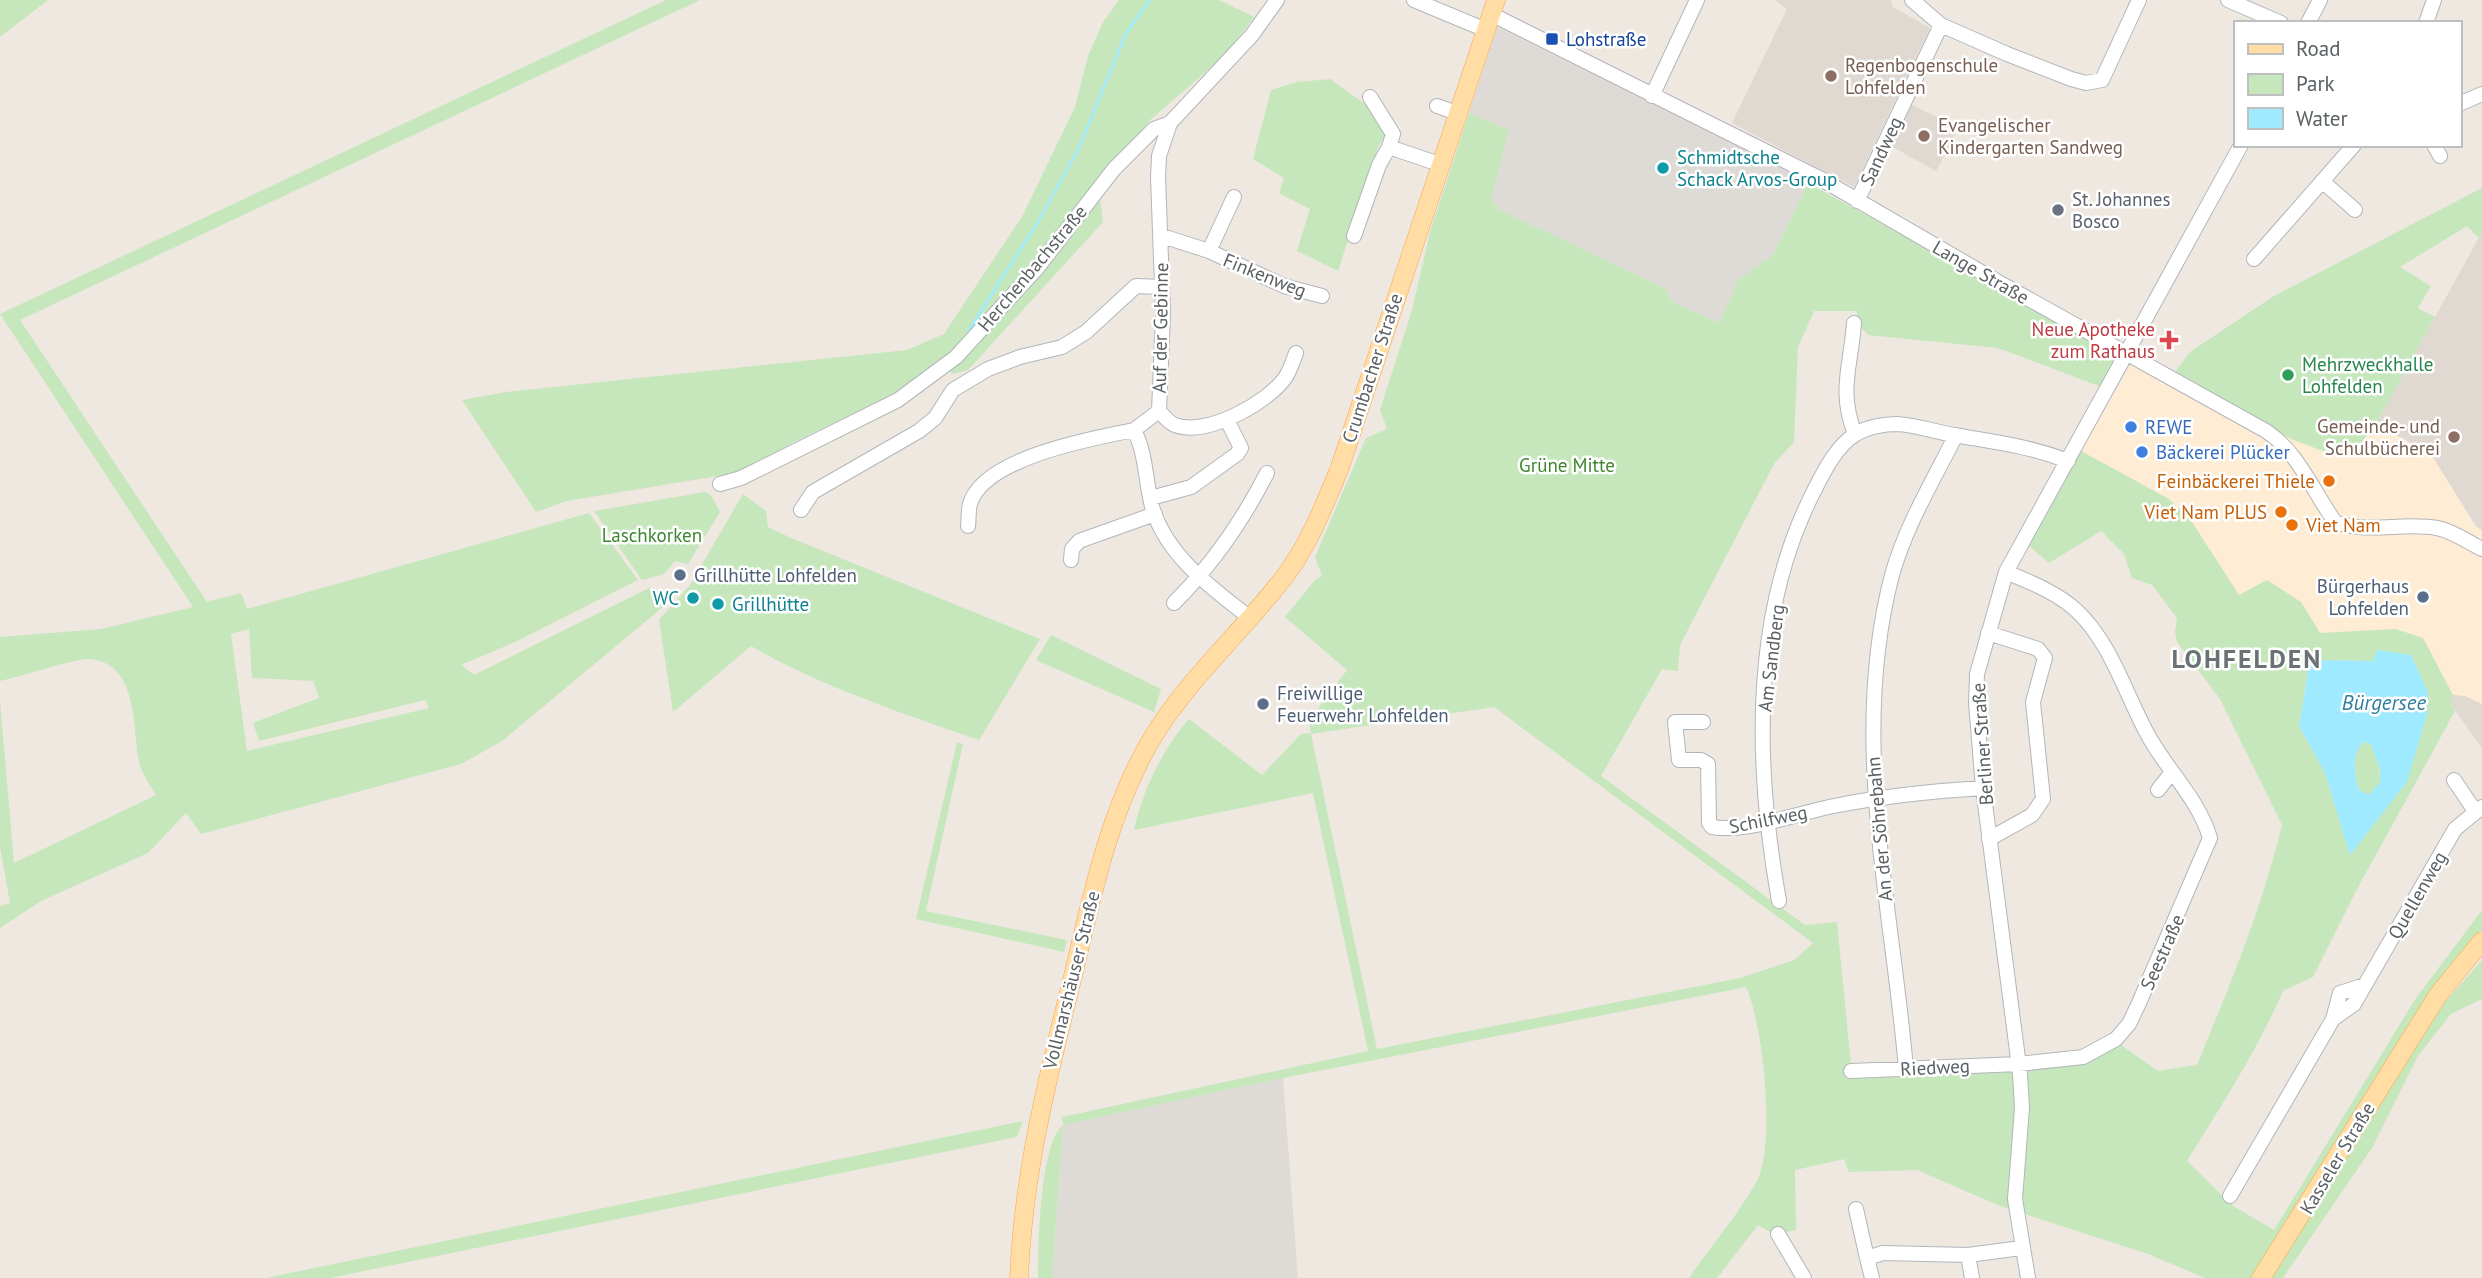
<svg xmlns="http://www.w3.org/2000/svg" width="2482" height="1278" font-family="'PT Sans',sans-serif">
<rect width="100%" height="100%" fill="#eee8e1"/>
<path fill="#ffecd5" d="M2138,352L2291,439L2323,451H2355L2376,424L2431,454L2475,526L2482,530V704L2465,696L2453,695L2442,674L2396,629L2320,633L2301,602L2239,595L2192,522L2169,499L2081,451Z"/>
<path fill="#dedad6" d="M1497,27L1711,130L1808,183L1773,255L1739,279L1719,323L1671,301L1666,289L1499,209L1491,199L1509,130L1469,113Z
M1283,1078L1298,1278H1052L1063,1125Z"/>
<path fill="#e0d9d2" d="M1775,0H1891L1893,7L1930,28L1854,187L1732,123L1787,9Z
M1910,104L1959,127L1936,171L1889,145Z
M2482,232V530L2476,526L2431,454L2376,424Z
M2453,695L2465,696L2482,704V748L2450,703Z"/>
<path fill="#c5e7bb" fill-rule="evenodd" d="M0,0H48L0,37Z
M666,0H700L20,320L207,602L241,593L247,609L589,513L638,580L515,642L461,665L474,675L649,588L663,607L502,741L461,764L201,834L186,813L148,853L41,901L0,928V906L10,903L0,847V701L14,863L156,795C150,785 141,773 139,762C133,728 138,662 89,659C73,659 19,677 0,681V637L101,629L193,607L0,314ZM249,629L252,678L313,681L319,698L253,723L259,741L425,700L429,708L247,751L231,634Z
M1119,0H1219L1254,17L1225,55L1149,121L1098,184L1103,222L968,370L952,374L945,359L911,385L792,443L742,472L567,501L536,512L462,400L506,392L907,350L944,334L1023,215L1075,107L1088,56L1103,22Z
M1330,79L1368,106L1386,134L1378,147L1338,271L1297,251L1310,209L1279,193L1284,178L1253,159L1271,90L1297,82Z
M1469,113L1509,130L1491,199L1499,209L1666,289L1671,301L1719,323L1739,279L1773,255L1808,183L2121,356L2104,388L1998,348L1868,335L1857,323V311H1814L1798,347L1794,442L1774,464L1680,645L1678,671L1662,669L1601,776L1805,925L1837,922L1851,1065L2093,1059L2121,1045L2158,1071L2197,1065C2230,985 2262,908 2282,825L2220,699L2177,642L2175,632L2177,618L2152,585L2132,578L2124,554L2101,531L2049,563L2028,545L2081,451L2169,499L2192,522L2239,595L2267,580L2301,602L2320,633L2396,629L2423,638L2453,695L2450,703L2455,711L2356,891L2313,977L2283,991C2257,1051 2221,1106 2187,1161L2233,1206L2274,1230L2416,998L2482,910V929L2424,1003L2252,1278H2205L2148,1254L2000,1206L1917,1170L1849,1172L1844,1159L1795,1170L1796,1230L1775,1235L1758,1225L1717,1278H1689C1711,1246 1738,1215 1757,1181C1776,1146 1763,1022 1746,987L1283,1078L1063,1125L1052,1278H1038C1038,1248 1040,1142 1063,1125L1062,1117L1368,1051L1313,793L1134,830C1142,792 1163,748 1189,719L1262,775L1301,734L1311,733L1309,721L1347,670L1285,617L1315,580L1322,576L1315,557L1366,438L1387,429L1380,410L1412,310L1430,232ZM2310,660L2373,661L2427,714L2419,737L2350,854L2325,773L2299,726ZM1494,707L1813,943L1794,960L1740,978L1377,1049L1311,734Z
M2482,188V232L2479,238L2467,226L2400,267L2431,286L2418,308L2435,317L2376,424L2355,451H2323L2291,439L2175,372L2190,352L2274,296Z
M705,492L711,495L720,512L688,564L675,561L664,574L642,580L594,511Z
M743,494L766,511L768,527L791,538L1040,639L979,740C902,713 822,687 751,646L673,712L659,620L690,585Z
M1051,635L1161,689L1154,712L1036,660Z
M957,742L963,744L926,911L1067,940L1064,952L916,919Z
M2364,742L2371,744C2378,756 2380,769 2380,782L2369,795L2359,790C2354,774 2351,753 2364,742Z
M2482,960V999L2451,1014L2418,1056L2372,1148L2283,1278H2271L2437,1011Z
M1023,1121L1017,1137L330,1278H266Z"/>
<path fill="#a0eaff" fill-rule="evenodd" d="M2377,650L2411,655L2428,692L2427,714L2407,782L2350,855L2325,773L2299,726L2310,660L2373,661ZM2364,742L2371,744L2380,770V782L2369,795L2359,790C2354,774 2351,753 2364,742Z"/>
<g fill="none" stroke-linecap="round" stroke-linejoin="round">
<path stroke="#a0eaff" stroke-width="2.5" d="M968,332L1039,220L1079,148L1126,33L1150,0"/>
<g stroke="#b2b6ba" stroke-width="16">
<path id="minor" d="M1414,0L1486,30
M1912,0L1941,25L2007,54L2071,79L2086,83L2102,80L2139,0
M2228,0L2281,23
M1491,14L1821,179L2000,283L2266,431C2298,452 2313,491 2335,522C2369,534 2402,522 2437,528C2453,531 2468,542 2482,549
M2308,23L2320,0
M2426,23L2434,0
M1652,96L1697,0
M1370,97L1393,134L1389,147
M2459,104L2482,94
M1437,106L1457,113
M2434,145L2440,156
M2322,181L2355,210
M1857,201L1941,25
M1162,236L1209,251L1284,286L1322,296
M1354,236L1379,165L1389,147L1439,164
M1209,251L1234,197
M2254,259L2354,145
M1854,323C1851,366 1838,391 1855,434
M1159,411C1163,415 1169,423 1175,425C1206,437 1267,403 1285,378C1290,371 1293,361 1296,353
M1134,430L1159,411L1163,313L1158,177L1159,156L1170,123
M1134,430C1147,455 1145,483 1153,510C1169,558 1212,588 1250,618
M720,484L741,478L898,400L956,357L1038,267L1114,169L1154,129L1170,123L1252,35L1277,0
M1151,498L1191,487L1237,454L1241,448L1227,420
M801,510L813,492L919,431L935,418L953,390L988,369L1020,357L1062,347L1086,332L1136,286L1162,287
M968,526C969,519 968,511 970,504C983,458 1093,438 1134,430
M1071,560L1072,549L1079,541L1155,514
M1174,603C1213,564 1242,522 1267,473
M1988,633L2038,649L2045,658L2033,702L2043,799L2032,815L1989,839
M1703,722H1675L1679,760H1701L1708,764L1709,823L1712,827C1747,833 1798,813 1834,806C1883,796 1933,791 1983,788
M2454,780L2475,811
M2158,790L2172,772
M1779,901C1755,767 1750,614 1815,489C1824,471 1837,445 1856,434C1867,427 1884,424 1897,424C1916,425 1936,432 1954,435C1995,442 2029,446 2068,461
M2333,1019L2340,993L2365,985
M1906,1069C1892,903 1849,739 1892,575C1906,525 1933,481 1956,435
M1851,1071L2019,1064L2083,1057L2116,1039L2129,1024L2139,1003L2210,838C2199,800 2168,771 2149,737C2126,696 2112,644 2077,611C2058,593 2030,582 2006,572
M2230,1196L2333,1019L2354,1004L2455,829L2482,807
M1856,1209L1867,1258
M1778,1234L1804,1278
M1968,1255L1972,1278
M1872,1278L1867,1258L1883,1253L1968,1255L2021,1248
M2028,1278L2015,1199L2022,1108L2020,1074L1983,788L1976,703L1977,674L2006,572L2241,145"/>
</g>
<g stroke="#faa54d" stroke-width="19">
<path id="major" d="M1019,1278C1023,1174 1048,1076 1073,976C1092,895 1109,812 1151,740C1187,680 1239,635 1282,580C1308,547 1324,506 1340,467L1496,0
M2261,1278L2438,995L2482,941"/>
</g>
<use href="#minor" stroke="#fff" stroke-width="14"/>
<use href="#major" stroke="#ffdda5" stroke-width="18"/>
</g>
<rect fill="#1a4fb4" stroke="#fff" stroke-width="2.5" x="1545" y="32" width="14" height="14" rx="3.5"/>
<g fill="#8d6e63" stroke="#fff" stroke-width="2.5">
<circle cx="1831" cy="76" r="7"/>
<circle cx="1924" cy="136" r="7"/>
<circle cx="2454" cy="437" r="7"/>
</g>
<g fill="#0f9aa8" stroke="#fff" stroke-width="2.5">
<circle cx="1663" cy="168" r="7"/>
<circle cx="693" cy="598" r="7"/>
<circle cx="718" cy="604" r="7"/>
</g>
<circle fill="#6b7280" stroke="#fff" stroke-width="2.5" cx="2058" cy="210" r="7"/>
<path fill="#e0444e" stroke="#fff" stroke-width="2.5" d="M2165.5 329.5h7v7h7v7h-7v7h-7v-7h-7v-7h7z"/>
<circle fill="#2e9e5b" stroke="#fff" stroke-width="2.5" cx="2288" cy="375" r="7"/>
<g fill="#3f7fe0" stroke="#fff" stroke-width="2.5">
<circle cx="2131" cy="427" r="7"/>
<circle cx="2142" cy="452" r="7"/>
</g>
<g fill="#e8710a" stroke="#fff" stroke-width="2.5">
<circle cx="2329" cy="481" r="7"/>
<circle cx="2281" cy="512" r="7"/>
<circle cx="2292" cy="525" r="7"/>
</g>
<g fill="#5c6f8a" stroke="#fff" stroke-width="2.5">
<circle cx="680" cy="575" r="7"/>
<circle cx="2423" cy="597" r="7"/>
<circle cx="1263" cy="704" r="7"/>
</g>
<g text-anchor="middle" stroke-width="5" stroke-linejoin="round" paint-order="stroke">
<g font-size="19" fill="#164399" stroke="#fff" text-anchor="start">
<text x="1566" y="46">Lohstraße</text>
</g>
<g font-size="19" fill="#785e54" stroke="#fff" text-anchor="start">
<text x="1845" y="72">Regenbogenschule<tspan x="1845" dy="22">Lohfelden</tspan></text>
<text x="1938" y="132">Evangelischer<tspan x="1938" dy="22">Kindergarten Sandweg</tspan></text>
<text x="2440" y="433" text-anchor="end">Gemeinde- und<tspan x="2440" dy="22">Schulbücherei</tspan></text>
</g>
<g font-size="19" fill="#5a6063" stroke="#fff">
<text transform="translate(1881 151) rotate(-65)" y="7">Sandweg</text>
<text transform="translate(1032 268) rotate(-50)" y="7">Herchenbachstraße</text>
<text transform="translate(1981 272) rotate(30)" y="7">Lange Straße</text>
<text transform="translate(1265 275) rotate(22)" y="7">Finkenweg</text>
<text transform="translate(1160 328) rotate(-89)" y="7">Auf der Gebinne</text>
<text transform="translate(1372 368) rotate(-72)" y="7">Crumbacher Straße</text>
<text transform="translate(1771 658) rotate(-83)" y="7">Am Sandberg</text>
<text transform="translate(1982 744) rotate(-94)" y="7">Berliner Straße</text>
<text transform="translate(1768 819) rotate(-11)" y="7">Schilfweg</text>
<text transform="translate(1879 829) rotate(-95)" y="7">An der Söhrebahn</text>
<text transform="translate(2417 895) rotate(-60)" y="7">Quellenweg</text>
<text transform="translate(2162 952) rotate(-66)" y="7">Seestraße</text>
<text transform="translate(1071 980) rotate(-76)" y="7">Vollmarshäuser Straße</text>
<text transform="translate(1935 1067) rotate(-3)" y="7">Riedweg</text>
<text transform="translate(2337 1158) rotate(-59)" y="7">Kasseler Straße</text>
</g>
<g font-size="19" fill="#0d838f" stroke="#fff" text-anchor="start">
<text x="1677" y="164">Schmidtsche<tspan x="1677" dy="22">Schack Arvos-Group</tspan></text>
<text x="679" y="605" text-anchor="end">WC</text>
<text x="732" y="611">Grillhütte</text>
</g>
<g font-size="19" fill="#5b616d" stroke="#fff" text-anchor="start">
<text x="2072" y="206">St. Johannes<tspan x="2072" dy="22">Bosco</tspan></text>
</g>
<g font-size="19" fill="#be3a42" stroke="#fff" text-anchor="end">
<text x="2155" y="336">Neue Apotheke<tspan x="2155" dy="22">zum Rathaus</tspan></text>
</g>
<g font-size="19" fill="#27864d" stroke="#fff" text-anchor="start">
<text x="2302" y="371">Mehrzweckhalle<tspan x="2302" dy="22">Lohfelden</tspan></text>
</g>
<g font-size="19" fill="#366cbe" stroke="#fff" text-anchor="start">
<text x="2145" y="434">REWE</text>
<text x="2156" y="459">Bäckerei Plücker</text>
</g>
<g font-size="19" fill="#3e862e" stroke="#fff">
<text x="1567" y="472">Grüne Mitte</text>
<text x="652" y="542">Laschkorken</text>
</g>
<g font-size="19" fill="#c56008" stroke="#fff" text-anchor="end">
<text x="2315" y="488">Feinbäckerei Thiele</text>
<text x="2267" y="519">Viet Nam PLUS</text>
<text x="2306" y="532" text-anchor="start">Viet Nam</text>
</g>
<g font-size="19" fill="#4e5e75" stroke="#fff" text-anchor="start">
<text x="694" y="582">Grillhütte Lohfelden</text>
<text x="2409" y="593" text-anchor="end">Bürgerhaus<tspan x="2409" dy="22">Lohfelden</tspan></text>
<text x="1277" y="700">Freiwillige<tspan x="1277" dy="22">Feuerwehr Lohfelden</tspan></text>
</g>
<g font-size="21" font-style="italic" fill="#307c9c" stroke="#fff">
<text x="2384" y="710">Bürgersee</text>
</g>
<g font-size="26" font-weight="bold" letter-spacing="2" fill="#6b7275" stroke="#fff">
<text x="2247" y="668">LOHFELDEN</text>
</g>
</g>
<rect x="2234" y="21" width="228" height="126" fill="#ffffff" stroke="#bdbfc1" stroke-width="2"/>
<rect x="2248" y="44" width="35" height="10" fill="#ffdda5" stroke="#bdbfc1" stroke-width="2"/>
<text x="2296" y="56" font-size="21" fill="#5a6063">Road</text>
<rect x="2248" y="74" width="35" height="21" fill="#c5e7bb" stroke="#bdbfc1" stroke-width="2"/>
<text x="2296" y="91" font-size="21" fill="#5a6063">Park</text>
<rect x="2248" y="108" width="35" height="21" fill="#a0eaff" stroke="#bdbfc1" stroke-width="2"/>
<text x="2296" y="126" font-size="21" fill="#5a6063">Water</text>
</svg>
